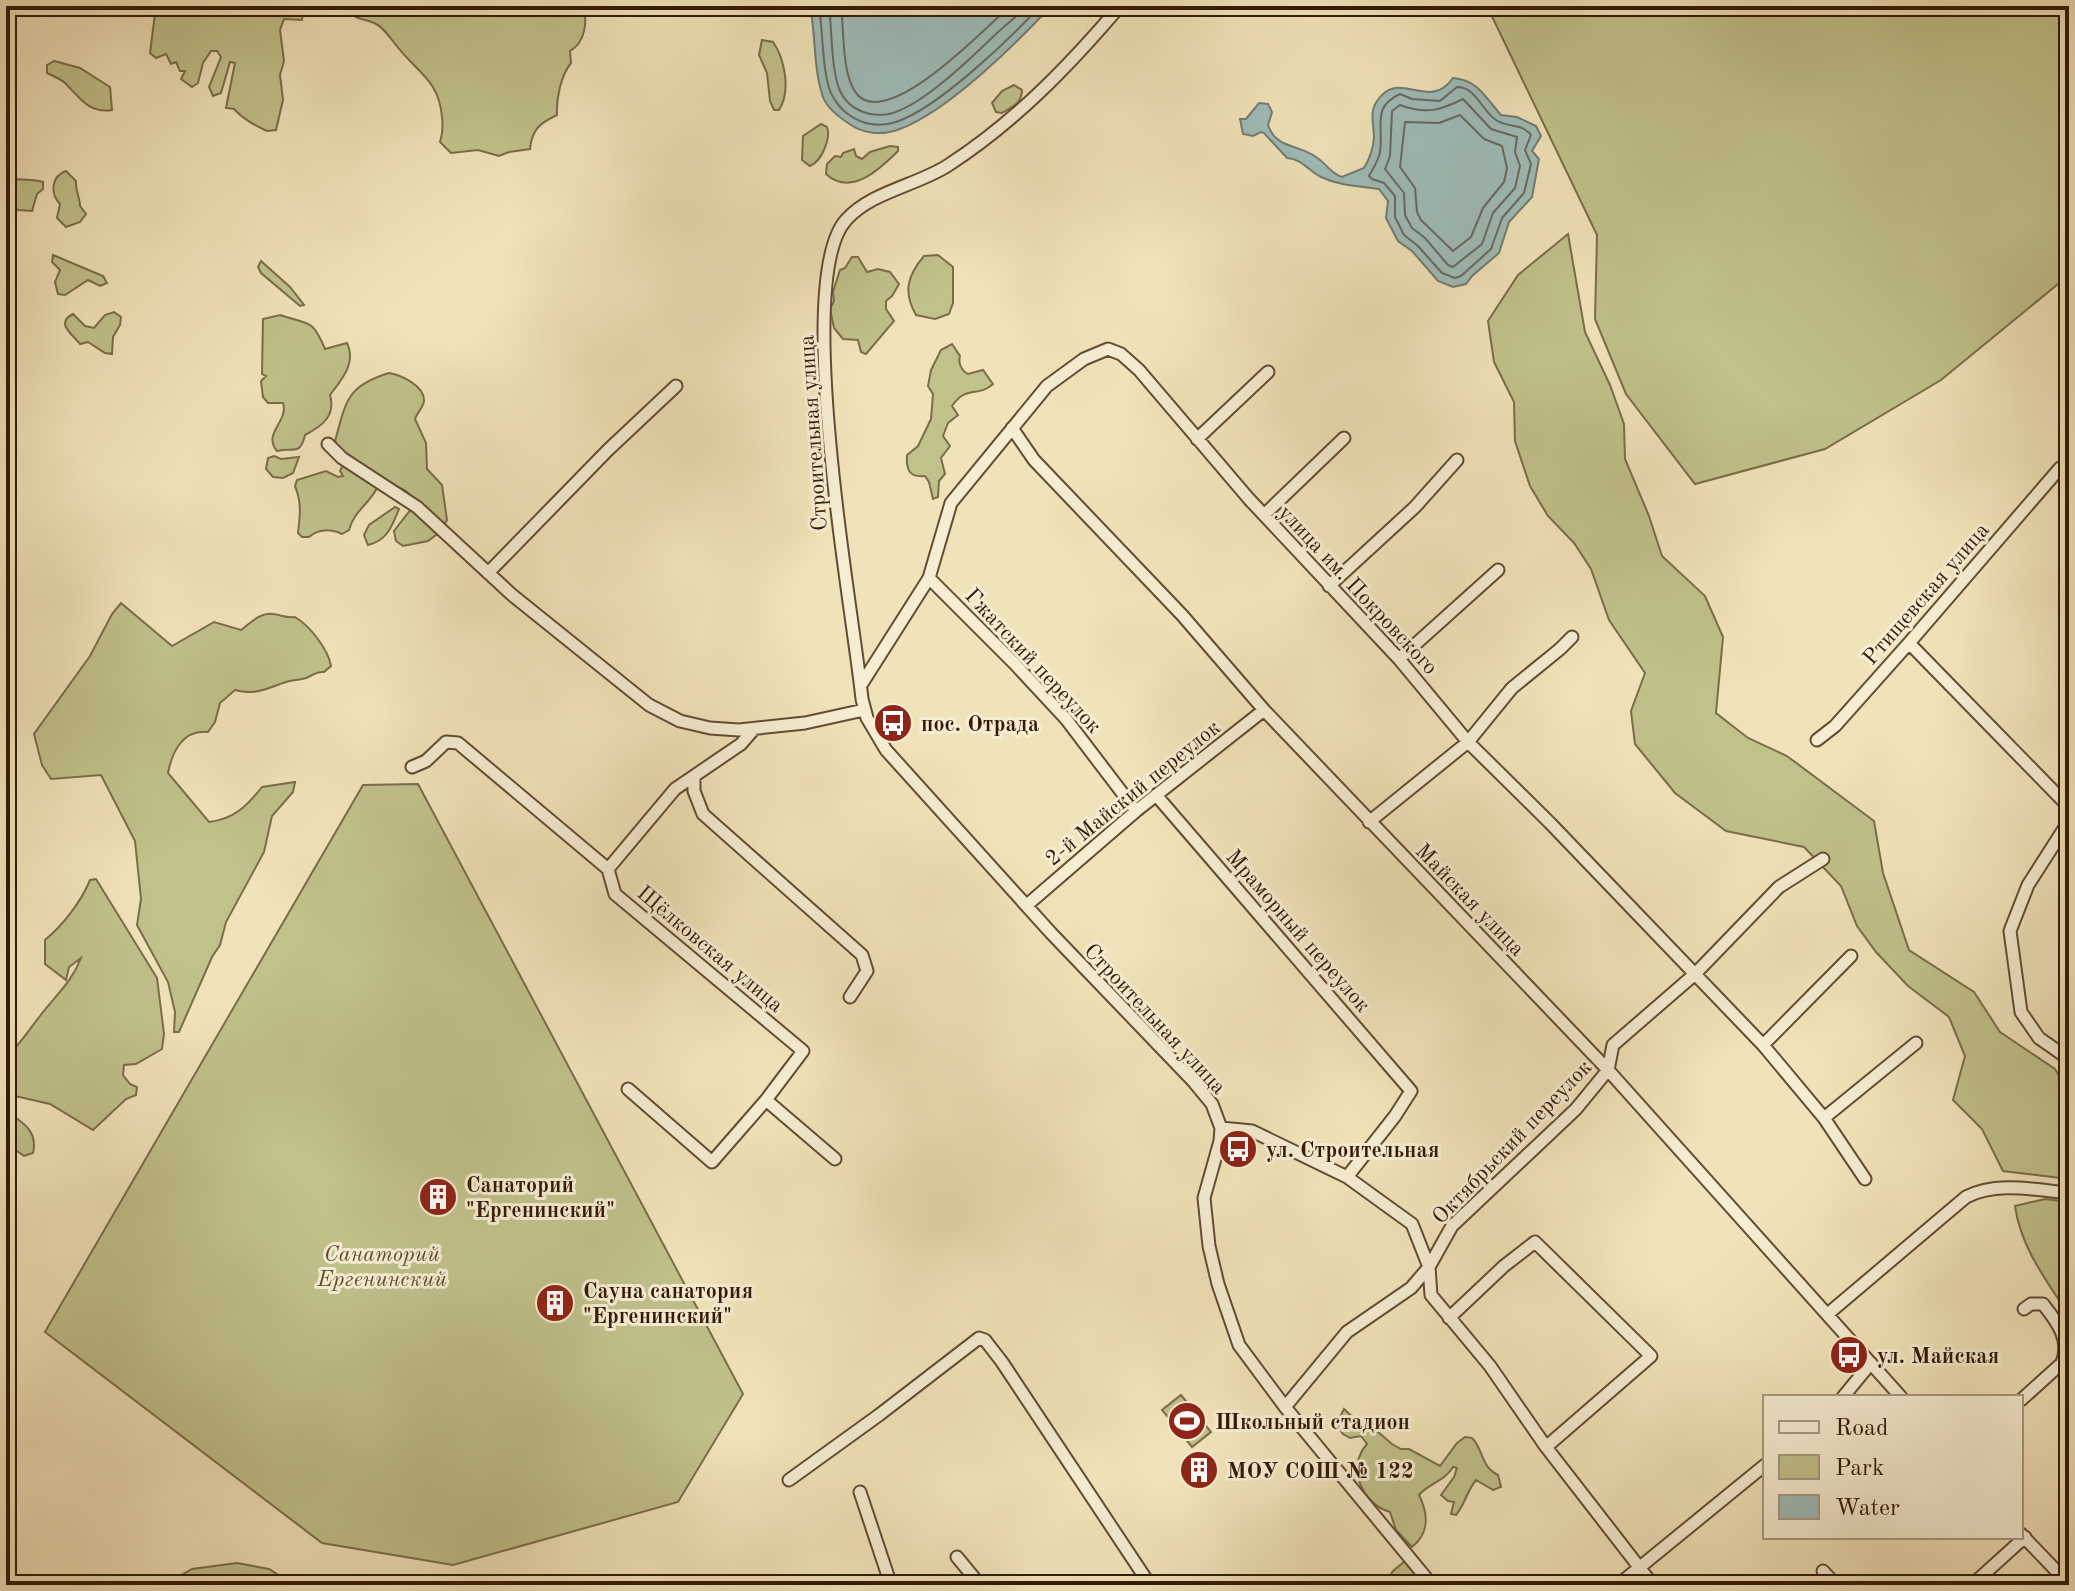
<svg xmlns="http://www.w3.org/2000/svg" width="2075" height="1591" font-family="'Old Standard TT',serif">
<rect width="100%" height="100%" fill="#f1e3b9"/>
<filter id="stains"><feTurbulence type="fractalNoise" baseFrequency=".0025" numOctaves="4"/><feColorMatrix values="0 0 0 0 .2 0 0 0 0 .09 0 0 0 0 .02 0 0 0 .5 -.17"/></filter>
<radialGradient id="worn" r=".72"><stop offset=".6" stop-color="#630" stop-opacity="0"/><stop offset="1" stop-color="#630" stop-opacity=".3"/></radialGradient>
<path fill="#c1c18b" stroke="#7a6d48" stroke-width="2" d="M156,6H303L302,20L284,19L280,30L284,61L280,75L283,100L276,130L267,131C256,126 242,118 234,109L226,108L235,63L230,62L221,93L213,96L209,87L221,57L217,51H211L203,63L198,83L192,87L181,79L185,71H180L176,62L171,64L166,54L156,58L150,53Z
M358,6H583C588,21 585,43 570,51L571,63C561,75 556,99 557,115C540,123 532,129 530,149L509,152L499,156L478,150L451,153L440,142C443,133 443,126 442,117C439,79 416,72 396,45C389,37 384,27 374,23C369,20 362,20 356,17L355,11Z
M1487,6H2069V275L1941,380L1825,449L1695,484L1626,394L1595,319L1597,235Z
M762,40L773,42C785,59 791,92 779,110H774L770,101L767,73L759,55Z
M54,61L80,68L110,87L112,110C89,114 79,97 65,83C61,79 53,76 47,73V65Z
M1014,85L1022,90C1022,103 1012,107 1002,113L996,112L992,103L1002,91Z
M821,124L827,127C831,138 822,161 810,166L802,160L803,136Z
M890,146L898,147V151C880,169 851,197 826,174L827,164L835,156L841,157L843,153L854,149L856,156L862,159L870,152Z
M66,171L76,181C75,191 80,197 80,206L86,214L80,222L66,227L57,218L60,204C50,194 51,176 66,171Z
M6,178C17,180 36,179 43,182V189L37,194L32,211L18,210L6,204Z
M1568,234L1585,332L1610,385L1624,424L1625,459L1649,516L1662,556L1705,596L1723,637L1716,713L1748,738L1787,756L1874,821L1883,873L1909,950L1974,992L2000,1032L2055,1069L2069,1093V1179L2003,1171L1982,1129L1953,1100L1965,1056L1949,1017L1908,986L1876,952L1857,926L1841,886L1804,847L1726,831L1675,793L1635,744L1631,711L1645,673L1609,620L1591,569L1574,543L1548,516L1530,486L1515,441L1514,402L1494,362L1488,321L1518,275Z
M53,255L103,276L107,283L100,286L88,280L65,295L58,294L55,282L60,270L52,262Z
M938,255L953,267V303L949,314L935,319L916,315C903,292 907,276 924,256Z
M852,257H858L867,272L878,269L890,272L899,284L892,296L886,301V309L894,321L866,354L861,352L858,340L843,339L834,328L830,309L834,301L833,292L840,270L845,268Z
M261,261L290,287L304,305L300,306L261,273L258,267Z
M114,312L121,317L120,325L113,337L112,354L105,353L88,342L80,344C72,334 55,323 73,314L85,326L94,328L105,315Z
M280,315C309,325 312,318 325,349L347,343C357,363 341,380 330,395C336,416 322,426 305,435C300,456 294,447 277,451C262,433 289,422 283,403H268L263,397L261,381L266,376L262,374L263,319Z
M952,344L960,356C958,363 961,370 968,374L983,370L993,384C978,398 967,384 952,406L958,415L948,423L943,436L950,446L941,458L945,474L939,481L938,497L933,499L929,482L925,476C909,478 906,469 907,455L918,446L931,419L933,394L928,386L931,370L941,350Z
M389,373C401,375 425,386 424,401C424,406 417,413 415,419L426,443L427,469L442,485L447,520L440,532L428,541L403,546L396,541L394,531L415,504C406,485 400,490 385,482C368,472 343,459 335,441C346,402 346,386 389,373Z
M274,456L281,459L299,457L293,473L283,478L273,477L266,469L268,458Z
M343,465L373,484L377,488C369,504 354,511 349,530L342,534C329,528 319,529 309,537H302L298,533C300,515 302,503 295,486L297,480L326,471L338,477L343,476L340,471Z
M395,507L399,509C392,526 387,541 368,545L364,535L369,525Z
M121,603L172,646L214,622L241,630C250,623 261,612 273,614C282,615 285,618 295,617C310,626 328,649 331,666L324,672C315,671 314,675 306,678C300,680 292,680 286,682C267,688 255,696 235,690L220,703L215,722L208,732C183,729 172,752 168,773L209,822C234,819 247,806 262,787L295,782L293,792L272,816L264,852L226,922L220,945L212,957L179,1032H174L175,1012L168,982L137,925L141,899L135,841L101,775L51,779L42,765L34,734L90,656L112,614Z
M418,784L743,1394L678,1502L453,1565L322,1543L45,1332L363,785Z
M96,879L157,978L164,1034L162,1049L136,1064L124,1065L123,1075L130,1084L137,1087L136,1095L126,1099L93,1130L50,1104L6,1094V1057C20,1045 28,1031 40,1016C55,996 72,982 81,958L69,967L66,980L45,964V940C63,925 81,902 90,880Z
M6,1112C24,1122 38,1132 33,1153L24,1156L6,1143Z
M2045,1199L2069,1202V1315C2046,1280 2021,1248 2015,1206Z
M1181,1395L1211,1432L1192,1447L1162,1410Z
M1344,1409L1364,1428L1370,1425L1392,1444L1401,1449H1409L1440,1466L1457,1443L1465,1437L1472,1438C1484,1450 1480,1466 1498,1475L1501,1487L1493,1490L1476,1480C1467,1491 1465,1504 1456,1515L1451,1514L1454,1502L1448,1501L1441,1495L1454,1477L1457,1468L1453,1467C1444,1482 1429,1483 1419,1495C1428,1513 1430,1533 1412,1547L1396,1530L1390,1512C1362,1504 1346,1467 1367,1444L1361,1436L1350,1438L1343,1434L1336,1425Z
M1405,1561L1416,1572C1410,1588 1399,1585 1384,1585L1393,1571Z
M237,1563L269,1569L294,1585H164L192,1569Z"/>
<path fill="#9ebcb8" stroke="#737b71" stroke-width="2" d="M810,6H1051C1016,44 948,111 900,129C882,136 863,134 848,123C839,117 827,108 823,97C813,68 816,35 810,6Z
M1453,78C1478,80 1485,97 1501,115L1517,117L1536,126L1541,136L1532,151L1539,159L1532,197L1509,222L1499,253L1472,276L1466,284L1453,287L1438,281L1412,251L1398,241L1386,218L1388,201L1379,189C1359,186 1340,186 1321,177C1308,171 1303,159 1287,158L1264,133L1261,132L1253,136L1243,134L1240,119H1246L1259,103L1268,104L1272,112L1268,125C1276,149 1298,144 1316,157C1326,163 1330,173 1342,177L1364,168C1370,158 1373,150 1374,138C1374,125 1369,113 1377,101C1400,67 1428,113 1453,78Z"/>
<g fill="none" stroke-linecap="round" stroke-linejoin="round">
<path stroke="#686a5f" stroke-width="2" d="M819,6C823,29 822,80 833,97C846,120 872,130 896,122C938,108 1010,39 1040,6
M829,6C832,30 831,70 840,91C849,111 873,119 893,113C925,103 970,59 995,35C1005,25 1017,17 1027,6
M841,6C844,29 842,65 852,86C877,144 987,26 1010,6
M1457,87C1476,87 1482,111 1496,120C1508,128 1522,123 1531,135L1525,150L1531,164L1524,193L1502,218L1491,249L1461,276L1455,278L1442,273L1418,246L1404,235L1395,217V196L1384,183L1372,179L1369,176C1373,168 1379,160 1380,152C1384,127 1371,107 1400,94L1412,99L1440,101Z
M1463,99L1491,129L1517,137L1515,152L1520,166L1515,188L1493,213L1482,244L1453,267L1448,265L1425,238L1412,228L1405,215L1404,193L1385,169L1390,156L1392,111L1400,105C1426,115 1441,110 1463,99Z
M1460,115L1484,139L1502,146L1507,168L1504,182L1483,208L1471,237L1453,251L1421,220L1417,212L1415,188L1400,167L1405,122L1439,123Z"/>
<g stroke="#624c33" stroke-width="15">
<path id="minor" d="M1120,6C1069,66 1014,123 947,166C915,186 871,192 846,220C792,280 853,611 862,699L867,718L886,750L1051,933L1193,1081L1212,1104L1221,1128L1220,1141L1204,1198L1209,1246L1218,1284L1239,1345L1285,1407L1432,1585
M1012,428L1034,460L1182,615L1264,710L1608,1070L1901,1397
M1197,439L1268,372
M328,444L342,458L417,507L511,594L649,705L680,721L710,728L739,730L805,723L864,710
M1264,515L1344,438
M488,573L608,450L676,386
M929,578L1014,663L1066,719L1136,811
M1329,586L1415,507L1457,460
M1909,643L2069,807
M1399,659L1498,570
M861,685L929,578L951,503L1047,386L1084,359L1108,349L1121,354L1139,370L1249,499L1399,659L1468,742L1550,823L1763,1045L1824,1118L1865,1179
M1817,740L1835,726L1909,643L2060,468L2069,467
M412,767L426,761L446,742L458,743L608,869L615,894L803,1051L766,1100L835,1159
M694,776V791L703,814L862,955L867,971L850,997
M1156,795L1411,1091L1395,1116L1347,1177
M2069,821L2028,885L2010,931L2021,1012L2039,1038L2069,1059
M1369,822L1468,742L1512,688L1560,649L1572,637
M608,869L675,789L741,744L754,729
M1027,905L1136,811L1264,710
M1763,1045L1851,956
M628,1089L712,1162L766,1100
M1824,1118L1916,1043
M1221,1128L1252,1131L1347,1177L1412,1224L1429,1267L1431,1295L1490,1366L1546,1447L1653,1585
M1829,1313L1966,1197C1997,1181 2035,1190 2069,1193
M1449,1318L1504,1266L1535,1242L1651,1356L1546,1447
M1843,1397L1871,1363
M2021,1400L2062,1363C2071,1339 2057,1322 2043,1304H2031L2024,1309
M1285,1407L1347,1332L1411,1288L1429,1267L1452,1226L1576,1109L1608,1070L1613,1045L1695,974L1779,887L1823,859
M789,1480L879,1415L979,1338L985,1340L1002,1362L1150,1585
M860,1492L891,1585
M2021,1534L2069,1584
M957,1557L980,1585
M1823,1571L1836,1585
M1618,1585L1765,1465
M1972,1585L2025,1537"/>
</g>
<use href="#minor" stroke="#f6edd2" stroke-width="11"/>
</g>
<defs>
<g id="bus-disc" transform="scale(2)"><circle r="9.5" fill="#8f2418" stroke="#f6edd2"/><path d="M-5-6H5V4H4V6H2V4H-2V6H-4V4H-5ZM-3.5-4V0h7V-4ZM-3.5 1.2v1.5H-2V1.2ZM2 1.2v1.5H3.5V1.2Z" fill="#fff"/></g>
<g id="building-disc" transform="scale(2)"><circle r="9.5" fill="#8f2418" stroke="#f6edd2"/><path d="M-4-6H4V6H1V3H-1V6H-4ZM-2.5-4.3h1.7v1.8h-1.7ZM.8-4.3h1.7v1.8H.8ZM-2.5-1h1.7V.8h-1.7ZM.8-1h1.7V.8H.8Z" fill="#fff"/></g>
<g id="stadium-disc" transform="scale(2)"><circle r="9.5" fill="#8f2418" stroke="#f6edd2"/><path d="M0-5a6.5 5 0 1 0 0 10a6.5 5 0 1 0 0-10ZM-3.5-1.8h7v3.6h-7Z" fill="#fff"/></g>
</defs>
<g fill-rule="evenodd">
<use href="#bus-disc" x="893" y="723"/>
<use href="#bus-disc" x="1238" y="1149"/>
<use href="#building-disc" x="438" y="1197"/>
<use href="#building-disc" x="555" y="1303"/>
<use href="#bus-disc" x="1849" y="1355"/>
<use href="#stadium-disc" x="1187" y="1421"/>
<use href="#building-disc" x="1199" y="1470"/>
</g>
<g text-anchor="middle" stroke-width="6" stroke-linejoin="round" paint-order="stroke">
<g font-size="22" fill="#331906" stroke="#f6edd2">
<text transform="translate(812 433) rotate(-94)" y="8">Строительная улица</text>
<text transform="translate(1359 589) rotate(47)" y="8">улица им. Покровского</text>
<text transform="translate(1925 593) rotate(-49)" y="8">Ртищевская улица</text>
<text transform="translate(1034 660) rotate(47)" y="8">Гжатский переулок</text>
<text transform="translate(1132 792) rotate(-39)" y="8">2-й Майский переулок</text>
<text transform="translate(1471 899) rotate(46)" y="8">Майская улица</text>
<text transform="translate(1299 930) rotate(49)" y="8">Мраморный переулок</text>
<text transform="translate(711 948) rotate(40)" y="8">Щёлковская улица</text>
<text transform="translate(1156 1018) rotate(47)" y="8">Строительная улица</text>
<text transform="translate(1511 1141) rotate(-46)" y="8">Октябрьский переулок</text>
</g>
<g font-size="22" font-weight="bold" fill="#331906" stroke="#f6edd2" text-anchor="start">
<text x="921" y="731">пос. Отрада</text>
<text x="1266" y="1157">ул. Строительная</text>
<text x="466" y="1192">Санаторий<tspan x="466" dy="25">"Ергенинский"</tspan></text>
<text x="583" y="1298">Сауна санатория<tspan x="583" dy="25">"Ергенинский"</tspan></text>
<text x="1877" y="1363">ул. Майская</text>
<text x="1215" y="1429">Школьный стадион</text>
<text x="1227" y="1478">МОУ СОШ № 122</text>
</g>
<g font-size="22" font-style="italic" fill="#5e4b2e" stroke="#f6edd2">
<text x="382" y="1261">Санаторий<tspan x="382" dy="25">Ергенинский</tspan></text>
</g>
</g>
<rect width="2075" height="1591" fill="none" stroke="#f1e3b9" stroke-width="32"/>
<rect x="8" y="8" width="2059" height="1575" fill="none" stroke="#331906" stroke-width="4"/>
<rect x="16" y="16" width="2043" height="1559" fill="none" stroke="#331906" stroke-width="2"/>
<rect x="1763" y="1395" width="260" height="144" fill="#f6edd2" stroke="#a89880" stroke-width="2"/>
<rect x="1779" y="1421" width="40" height="12" fill="#f6edd2" stroke="#a89880" stroke-width="2"/>
<text x="1835" y="1435" font-size="24" fill="#331906">Road</text>
<rect x="1779" y="1455" width="40" height="24" fill="#c1c18b" stroke="#a89880" stroke-width="2"/>
<text x="1835" y="1475" font-size="24" fill="#331906">Park</text>
<rect x="1779" y="1495" width="40" height="24" fill="#9ebcb8" stroke="#a89880" stroke-width="2"/>
<text x="1835" y="1515" font-size="24" fill="#331906">Water</text>
<rect width="100%" height="100%" filter="url(#stains)"/>
<rect width="100%" height="100%" fill="url(#worn)"/>
</svg>
